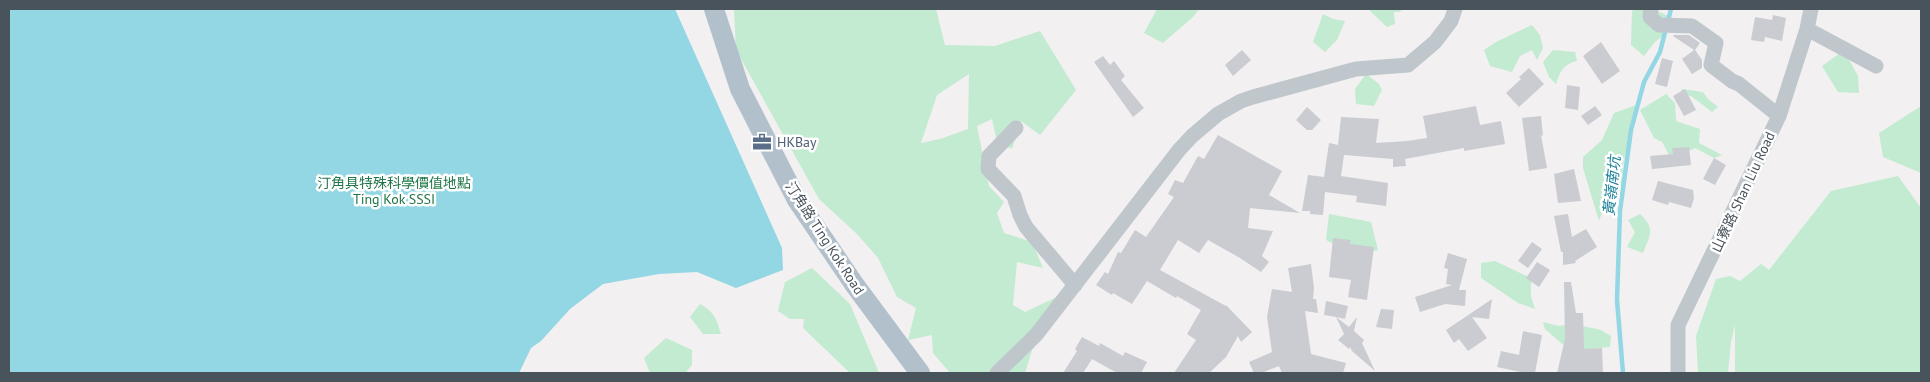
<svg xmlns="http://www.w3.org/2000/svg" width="1930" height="382" font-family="'PT Sans','Noto Sans TC',sans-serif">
<rect width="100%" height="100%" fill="#f2f0f0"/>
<path fill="#c2ebd1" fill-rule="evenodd" d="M734,9H936L945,45L995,46L1040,31L1076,90L1040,135L1021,121L1012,149L997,142L992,119L977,126L989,186L1004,202L997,213L1004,233L1032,242L1043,268L1017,262L1013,305L1025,312L1057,297L1070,300L1032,350L1025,373H950L933,353L932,335L908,340L916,308L897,297L878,258L858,235L819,199L736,50ZM969,74L968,129L940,139L921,143L937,95Z
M1157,9H1199L1194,16L1163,43L1144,33Z
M1370,9H1402L1400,12H1394L1395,24L1387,27L1370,11Z
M1636,9H1654L1672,18L1670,30L1655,42L1644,56L1631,45L1632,11Z
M1323,14L1333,19L1345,21L1337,40L1325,52L1313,42Z
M1532,25L1540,35L1543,48L1537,60L1532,50L1520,56L1512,72L1490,66L1484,50L1496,42Z
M1553,50L1575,52L1577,61C1563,64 1560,72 1556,84L1549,77L1543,62Z
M1840,53L1847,56L1858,76L1859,93L1838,92L1822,66Z
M1366,74L1379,84L1382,90L1374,106L1356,104L1355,89Z
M1682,89L1703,92L1708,99L1718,107L1712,112L1691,96L1680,95Z
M1666,94L1675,103L1676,121L1700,129L1699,143L1722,155L1714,158L1695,148L1672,160L1662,142L1654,138L1640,110Z
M1636,105L1623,165L1622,190L1611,187L1599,221L1583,168V157L1602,140L1614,113Z
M1921,106V173L1883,157L1879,133Z
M1898,176L1921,208V373H1735V325L1731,342L1728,373H1698L1696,336L1716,279L1730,276L1740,281L1761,264L1769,270L1831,191Z
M1329,214L1371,222L1378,250L1356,255L1326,240Z
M1640,214C1656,229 1650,235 1643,253L1627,247L1635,232L1628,220Z
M1495,261L1531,278V296L1535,309L1518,303L1481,278V263Z
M812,268L850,304L879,373H850L803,328L804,319H790L778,311L785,282Z
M700,304C714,311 717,320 721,334H703L690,317Z
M1543,322L1559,326L1574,324L1601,330L1611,336L1610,347L1589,349H1568L1545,329Z
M666,338L692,350V365L685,373H650L644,358Z"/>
<path fill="#93d6e4" d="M9,9H675L782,248L783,270L736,288L697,272L659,274L603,284L570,309L541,341L531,348L519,373H9Z"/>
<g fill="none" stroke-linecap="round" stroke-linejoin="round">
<path stroke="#93d6e4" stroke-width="4.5" d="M1623,373L1617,300L1620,211L1631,130L1644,82L1660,52L1671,9"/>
</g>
<path fill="#caccd1" d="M1773,15L1786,18L1782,41L1765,37L1764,42L1751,40L1755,17L1772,20Z
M1674,35H1689L1700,43L1695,50L1702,60V68L1692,74L1682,59L1694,50L1673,36Z
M1601,42L1620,71L1602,84L1583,56Z
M1242,50L1251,60L1233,76L1225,65Z
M1103,56L1110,65L1114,61L1125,76L1121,80L1144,108L1133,117L1094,62Z
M1662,58L1673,61L1667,87L1655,84Z
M1529,68L1544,84L1519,107L1506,93L1521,79L1519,77Z
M1567,85L1580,87L1578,110L1565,108Z
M1685,89L1696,110L1684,116L1673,96Z
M1476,106L1480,125L1501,121L1505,144L1464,151V148L1405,159L1406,166L1393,167V159L1344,155L1341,176L1388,183L1386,206L1356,202L1357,196L1325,192L1323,215L1310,214V211H1302L1308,175L1324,177L1329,143L1338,145L1341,117L1379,119L1376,143L1407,141L1427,138L1423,116Z
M1595,106L1602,115L1588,125L1581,116Z
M1307,107L1321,120L1312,130H1307L1296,120Z
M1541,116L1543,136L1541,135L1547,168L1529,171L1522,118Z
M1218,135L1282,171L1269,195L1300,213L1250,208L1248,228L1273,231L1262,256L1269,262L1261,272L1240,258L1208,240L1199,253L1178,240L1160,270L1226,306V305L1252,332L1241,342L1238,336L1226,357L1209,373H1174L1196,340L1187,334L1201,310L1177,296L1176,298L1147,281L1132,304L1113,293L1112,295L1096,285L1105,272L1108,274L1118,252L1121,253L1135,230L1146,237L1174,197L1168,194L1175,180L1183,183L1198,156L1204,159Z
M1689,147L1691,165L1652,169L1650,156L1673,154L1672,148Z
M1714,158L1726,165L1715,185L1703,179Z
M1574,169L1581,201L1558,203L1554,174Z
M1658,181L1693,190L1694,198L1691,208L1669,202L1668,205L1652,200Z
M1568,214L1572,237L1586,229L1597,247L1575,261L1576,263L1563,265V252H1561L1554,216Z
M1333,238L1351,240L1350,244L1374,247L1367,300L1348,297L1351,280L1329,277Z
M1532,242L1542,249L1528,268L1518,261Z
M1448,253L1467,259L1459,290H1466L1465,306L1445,304L1420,312L1415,297L1452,285L1446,284L1448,269L1444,268Z
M1537,262L1550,270L1539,287L1526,278Z
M1311,264L1314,288L1313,299H1316L1318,313L1305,311L1311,354L1346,363L1343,373H1282L1279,366L1261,373H1254L1249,362L1272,352L1267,317L1272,289L1292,292L1288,268Z
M1564,282H1571L1576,313H1583L1584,349L1602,348L1603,373H1557L1565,339Z
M1492,299L1489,319L1472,317L1487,338L1468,351L1459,339L1454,343L1446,330Z
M1326,301L1348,306L1345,319L1336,317L1349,327L1357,317L1354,331L1364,340L1362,343L1375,371L1352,351L1350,347L1349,349L1338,340L1344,334L1336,317L1324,315Z
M1381,309L1394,310L1392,329L1376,327Z
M1523,331L1542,335L1535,373H1525L1497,367L1501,351L1519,355Z
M1082,337L1099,346L1100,343L1123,356L1125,352L1147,362L1141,373H1117L1092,359L1083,373H1063L1077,351L1075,349Z"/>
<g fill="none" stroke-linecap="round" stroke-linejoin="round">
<path stroke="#bfc7cd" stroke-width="15" d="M1651,9L1650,17L1659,25L1692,26L1716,43L1711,65L1732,81L1739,84L1779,116
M1807,29L1876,66
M1016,128L989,156L988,169L1014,196L1020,215L1026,227L1075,285
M997,373L1036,335L1179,150L1192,136L1218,114L1241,101L1253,97L1356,69L1408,65L1435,42L1451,21L1455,9
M1678,373V325L1779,116L1807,29L1811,9"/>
<path stroke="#b2c0cc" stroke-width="20" d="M714,9L740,89L797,200L854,284L920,373"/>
</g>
<defs>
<g id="office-bare" transform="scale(1.5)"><path d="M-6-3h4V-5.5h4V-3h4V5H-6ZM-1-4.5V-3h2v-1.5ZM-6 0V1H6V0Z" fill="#5c6f8a" stroke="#fff" stroke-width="2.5" paint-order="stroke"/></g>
</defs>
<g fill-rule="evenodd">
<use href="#office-bare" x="762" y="142"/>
</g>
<g text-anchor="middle" stroke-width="5" stroke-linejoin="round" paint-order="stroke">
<g font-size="14" fill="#4e5e75" stroke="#fff" text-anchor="start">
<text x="777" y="147">HKBay</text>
</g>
<g font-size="14" fill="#207648" stroke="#fff">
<text x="394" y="188">汀角具特殊科學價值地點<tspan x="394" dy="16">Ting Kok SSSI</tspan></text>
</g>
<g font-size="14" fill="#49535b" stroke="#fff">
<text transform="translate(1743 192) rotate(-65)" y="5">山寮路 Shan Liu Road</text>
<text transform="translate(825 238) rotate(57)" y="5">汀角路 Ting Kok Road</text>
</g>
<g font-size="15" font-style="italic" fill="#1a8097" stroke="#fff">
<text transform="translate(1612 186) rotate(-84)" y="5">黃嶺南坑</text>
</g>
</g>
<rect width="1930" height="382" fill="none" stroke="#49535b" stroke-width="20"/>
</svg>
